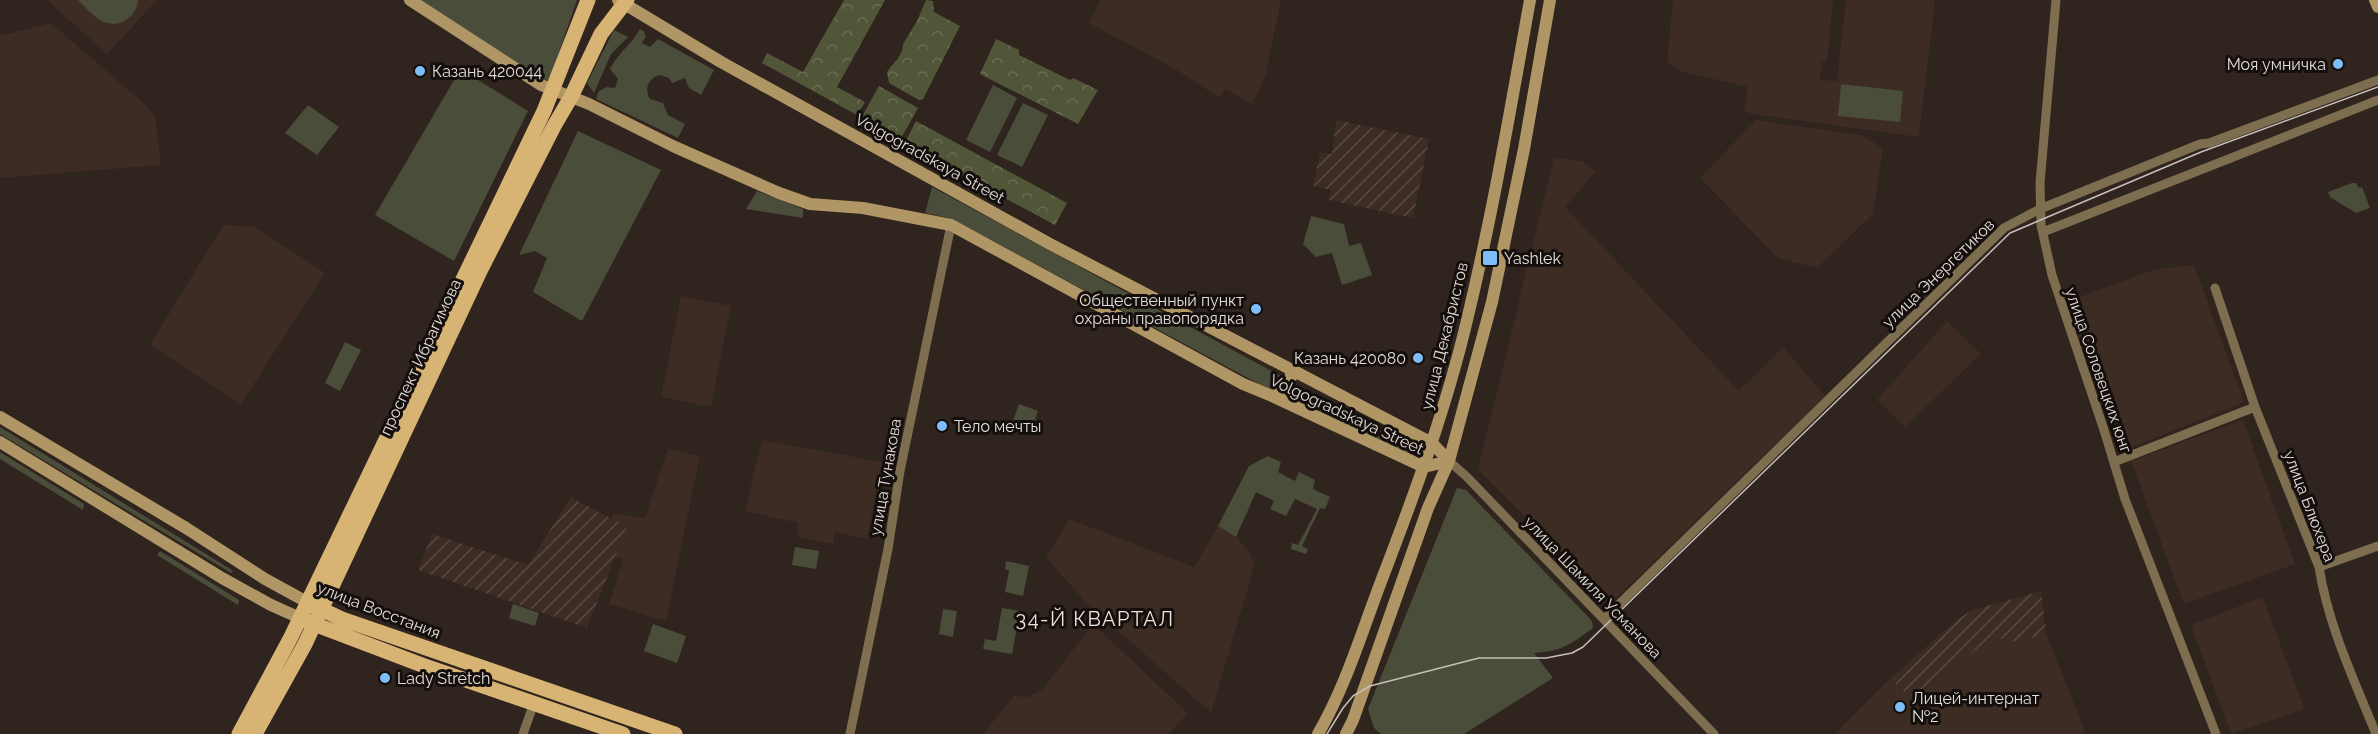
<svg xmlns="http://www.w3.org/2000/svg" width="2378" height="734" font-family="Raleway,sans-serif">
<defs>
<pattern id="industrial-furrows" width="10" height="10" patternUnits="userSpaceOnUse" patternTransform="scale(1.5)"><rect width="10" height="10" fill="#3c2c23"/><path d="M-1 1l2-2M0 10L10 0M9 11l2-2" fill="none" stroke="#584a42"/></pattern>
<pattern id="forest-crowns" width="20" height="18" patternUnits="userSpaceOnUse" patternTransform="scale(1.5)"><rect width="20" height="18" fill="#525638"/><path d="M2 6a3 3 0 1 1 6 0M12 15a3 3 0 1 1 6 0" fill="none" stroke="#6b6e54"/></pattern>
</defs>
<rect width="100%" height="100%" fill="#30241e"/>
<path fill="#3c2c23" d="M47,0H157L107,54Z
M1100,0H1281L1266,73L1253,104L1225,89L1220,98L1175,69L1089,23Z
M1673,0H1833L1827,62L1822,61L1820,80L1837,81L1846,0H1935L1919,137L1752,114L1744,111L1748,87L1683,72L1667,63Z
M51,23L141,101L155,116L161,165L0,178V36Z
M1756,120L1861,135L1883,148L1873,214L1817,268L1778,258L1700,178Z
M1554,158L1582,161L1596,171L1565,207L1739,391L1783,347L1825,396L1611,603L1478,469Z
M223,225L255,227L325,273L241,404L150,345Z
M2194,265L2244,402L2123,451L2066,302L2156,269Z
M681,296L731,306L711,407L661,397Z
M1947,321L1981,354L1905,427L1877,400Z
M2243,420L2295,564L2184,604L2131,461Z
M762,440L882,462L867,539L835,532L833,544L797,537L798,523L745,511Z
M668,449L700,456L666,621L609,604L623,559L602,552L613,513L645,518Z
M1069,519L1194,567L1218,526L1236,537L1251,554L1254,567L1211,713L1086,602L1046,558Z
M2263,597L2304,709L2231,734L2191,625Z
M1093,624L1188,713L1169,734H983L1014,696L1028,697L1042,690Z
M2046,633L2086,734H1835L1890,679L1910,698L1992,638L2020,642Z"/>
<path fill="url(#industrial-furrows)" d="M1336,120L1429,139L1413,218L1329,200L1331,190L1313,186L1320,153L1332,154Z
M571,497L627,527L587,628L418,570L432,534L528,565Z
M2041,591L2046,633L2020,642L1992,638L1910,698L1890,679L1958,619L1972,610Z"/>
<path fill="#4a4d3a" d="M78,0H138V2C135,19 117,30 100,20C92,15 85,7 78,0Z
M418,0H577L550,78L546,81Z
M640,29L645,32L644,34L646,36L642,43L650,47L658,39L714,70L701,95L689,88L685,78L672,83L669,78L659,75C648,79 644,89 650,99L663,103L668,115L685,124L678,138L596,99L599,91L607,87L615,88L618,79L610,69C618,53 631,45 640,29Z
M614,30L628,37L611,54L594,93L587,83Z
M457,75H470L528,111L454,261L375,215Z
M1841,84L1903,91L1900,122L1838,116Z
M993,85L1017,98L990,152L966,140Z
M1023,103L1048,115L1022,167L997,155Z
M308,105L339,127L317,155L285,133Z
M578,131L661,170L582,321L533,292L547,258L535,251L519,255Z
M2352,183H2356L2359,188L2362,187L2370,208L2356,213L2330,197L2328,192Z
M932,187L1281,376L1284,384L1272,391L963,225L949,218L925,213Z
M757,191L803,209V218L746,209Z
M1311,216L1344,224L1349,246L1361,243L1372,275L1342,285L1332,253L1316,257L1303,244Z
M345,342L361,350L340,391L325,383Z
M1293,384L1399,441L1410,448L1411,453L1409,456L1286,398L1291,396L1294,391Z
M1019,404L1038,411L1031,431L1012,424Z
M0,427L232,570L233,572L231,573L0,434Z
M0,452L84,504L83,510L0,459Z
M1268,456L1281,462L1278,472L1295,481L1299,472L1315,480L1313,489L1330,497L1325,509L1320,508L1302,546L1308,549L1306,554L1291,549L1292,543L1298,545L1317,509L1295,499L1286,516L1270,509L1274,501L1256,492L1236,537L1218,526L1249,466Z
M1457,488L1466,490L1592,621L1593,628C1570,645 1562,651 1534,653L1553,678L1464,734H1381L1374,728L1368,709Z
M795,547L819,551L816,569L792,565Z
M160,551L239,600L238,605L157,555Z
M1006,561L1029,566L1023,596L1005,592L1009,571L1005,569Z
M513,604L539,613L535,626L509,618Z
M1002,608L1020,611L1012,654L983,649L985,639L996,641Z
M943,609L957,611L953,637L939,634Z
M653,624L686,636L677,663L644,651Z"/>
<path fill="url(#forest-crowns)" d="M844,0H885L837,87L865,102L857,115L762,63L767,53L803,72Z
M926,0L933,1L934,12L960,26L923,99L919,100L889,83L887,72C893,63 903,56 903,44L917,21Z
M996,39L1019,50V55L1070,80L1073,78L1098,90L1078,124L980,74Z
M879,86L918,108L899,142L860,120Z
M916,121L1067,203L1055,225L904,144Z"/>
<g fill="none" stroke-linecap="round" stroke-linejoin="round">
<path stroke="#7e6e50" stroke-width="9" d="M2056,0L2040,183L2041,225L2052,275L2104,430L2125,499L2216,734
M2043,232L2378,100
M2215,288L2255,407L2319,567C2328,625 2354,680 2376,734
M1449,461L1467,477L1714,734
M2114,462L2255,407
M2319,567L2378,546
M1604,619L2004,228L2040,209L2200,144L2209,143L2378,80
M523,734L534,703
M850,734L888,549L900,471L951,225"/>
<path stroke="#b09665" stroke-width="12" d="M410,0L541,85L589,104L675,147L779,193L810,204L863,208L951,225L1243,384L1272,396L1424,467L1449,461
M618,0L721,62L1050,244L1432,443L1449,461
M2375,0L2378,7
M1272,396C1286,391 1292,385 1291,370
M0,417L186,528L265,579L307,602
M0,442L222,578L271,605L300,618
M1318,734C1346,686 1362,631 1382,579C1415,493 1447,406 1468,316C1493,212 1511,106 1530,0
M1346,734L1353,720L1428,508L1449,461L1492,302L1524,149L1550,0"/>
<path stroke="#d7b474" stroke-width="15" d="M312,605L342,619L675,734
M306,621L422,665L623,734
M239,734L291,637L544,111L588,0
M255,734L305,644L480,271L554,126L571,97L601,34L627,0"/>
<path stroke="#c7bfbb" stroke-width="1.5" d="M1327,734L1343,708L1353,696L1370,686L1479,658H1546L1572,653L1583,647L2010,233L2201,152L2378,87"/>
</g>
<g fill="#7dbef9" stroke="#140f0c" stroke-width="2">
<circle cx="2338" cy="64" r="6"/>
<circle cx="420" cy="71" r="6"/>
<rect x="1482" y="250" width="16" height="16" rx="3"/>
<circle cx="1256" cy="309" r="6"/>
<circle cx="1418" cy="358" r="6"/>
<circle cx="942" cy="426" r="6"/>
<circle cx="385" cy="678" r="6"/>
<circle cx="1900" cy="707" r="6"/>
</g>
<g text-anchor="middle" stroke-width="6" stroke-linejoin="round" paint-order="stroke">
<g font-size="16" fill="#e3dcd8" stroke="#140f0c" text-anchor="start">
<text x="2326" y="70" text-anchor="end">Моя умничка</text>
<text x="432" y="77">Казань 420044</text>
<text x="1504" y="264">Yashlek</text>
<text x="1244" y="306" text-anchor="end">Общественный пункт<tspan x="1244" dy="18">охраны правопорядка</tspan></text>
<text x="1406" y="364" text-anchor="end">Казань 420080</text>
<text x="954" y="432">Тело мечты</text>
<text x="397" y="684">Lady Stretch</text>
<text x="1912" y="704">Лицей-интернат<tspan x="1912" dy="18">№2</tspan></text>
</g>
<g font-size="16" fill="#e3dcd8" stroke="#140f0c">
<text transform="translate(930 158) rotate(29)" y="6">Volgogradskaya Street</text>
<text transform="translate(1938 273) rotate(-44)" y="6">улица Энергетиков</text>
<text transform="translate(1444 336) rotate(-76)" y="6">улица Декабристов</text>
<text transform="translate(420 357) rotate(-65)" y="6">проспект Ибрагимова</text>
<text transform="translate(2099 370) rotate(71)" y="6">улица Соловецких юнг</text>
<text transform="translate(1347 414) rotate(25)" y="6">Volgogradskaya Street</text>
<text transform="translate(885 477) rotate(-80)" y="6">улица Тунакова</text>
<text transform="translate(2310 506) rotate(69)" y="6">улица Блюхера</text>
<text transform="translate(1593 587) rotate(46)" y="6">улица Шамиля Усманова</text>
<text transform="translate(379 610) rotate(21)" y="6">улица Восстания</text>
</g>
<g font-size="20" letter-spacing="1.5" fill="#f0e0d8" stroke="#140f0c">
<text x="1095" y="626">34-Й КВАРТАЛ</text>
</g>
</g>
</svg>
